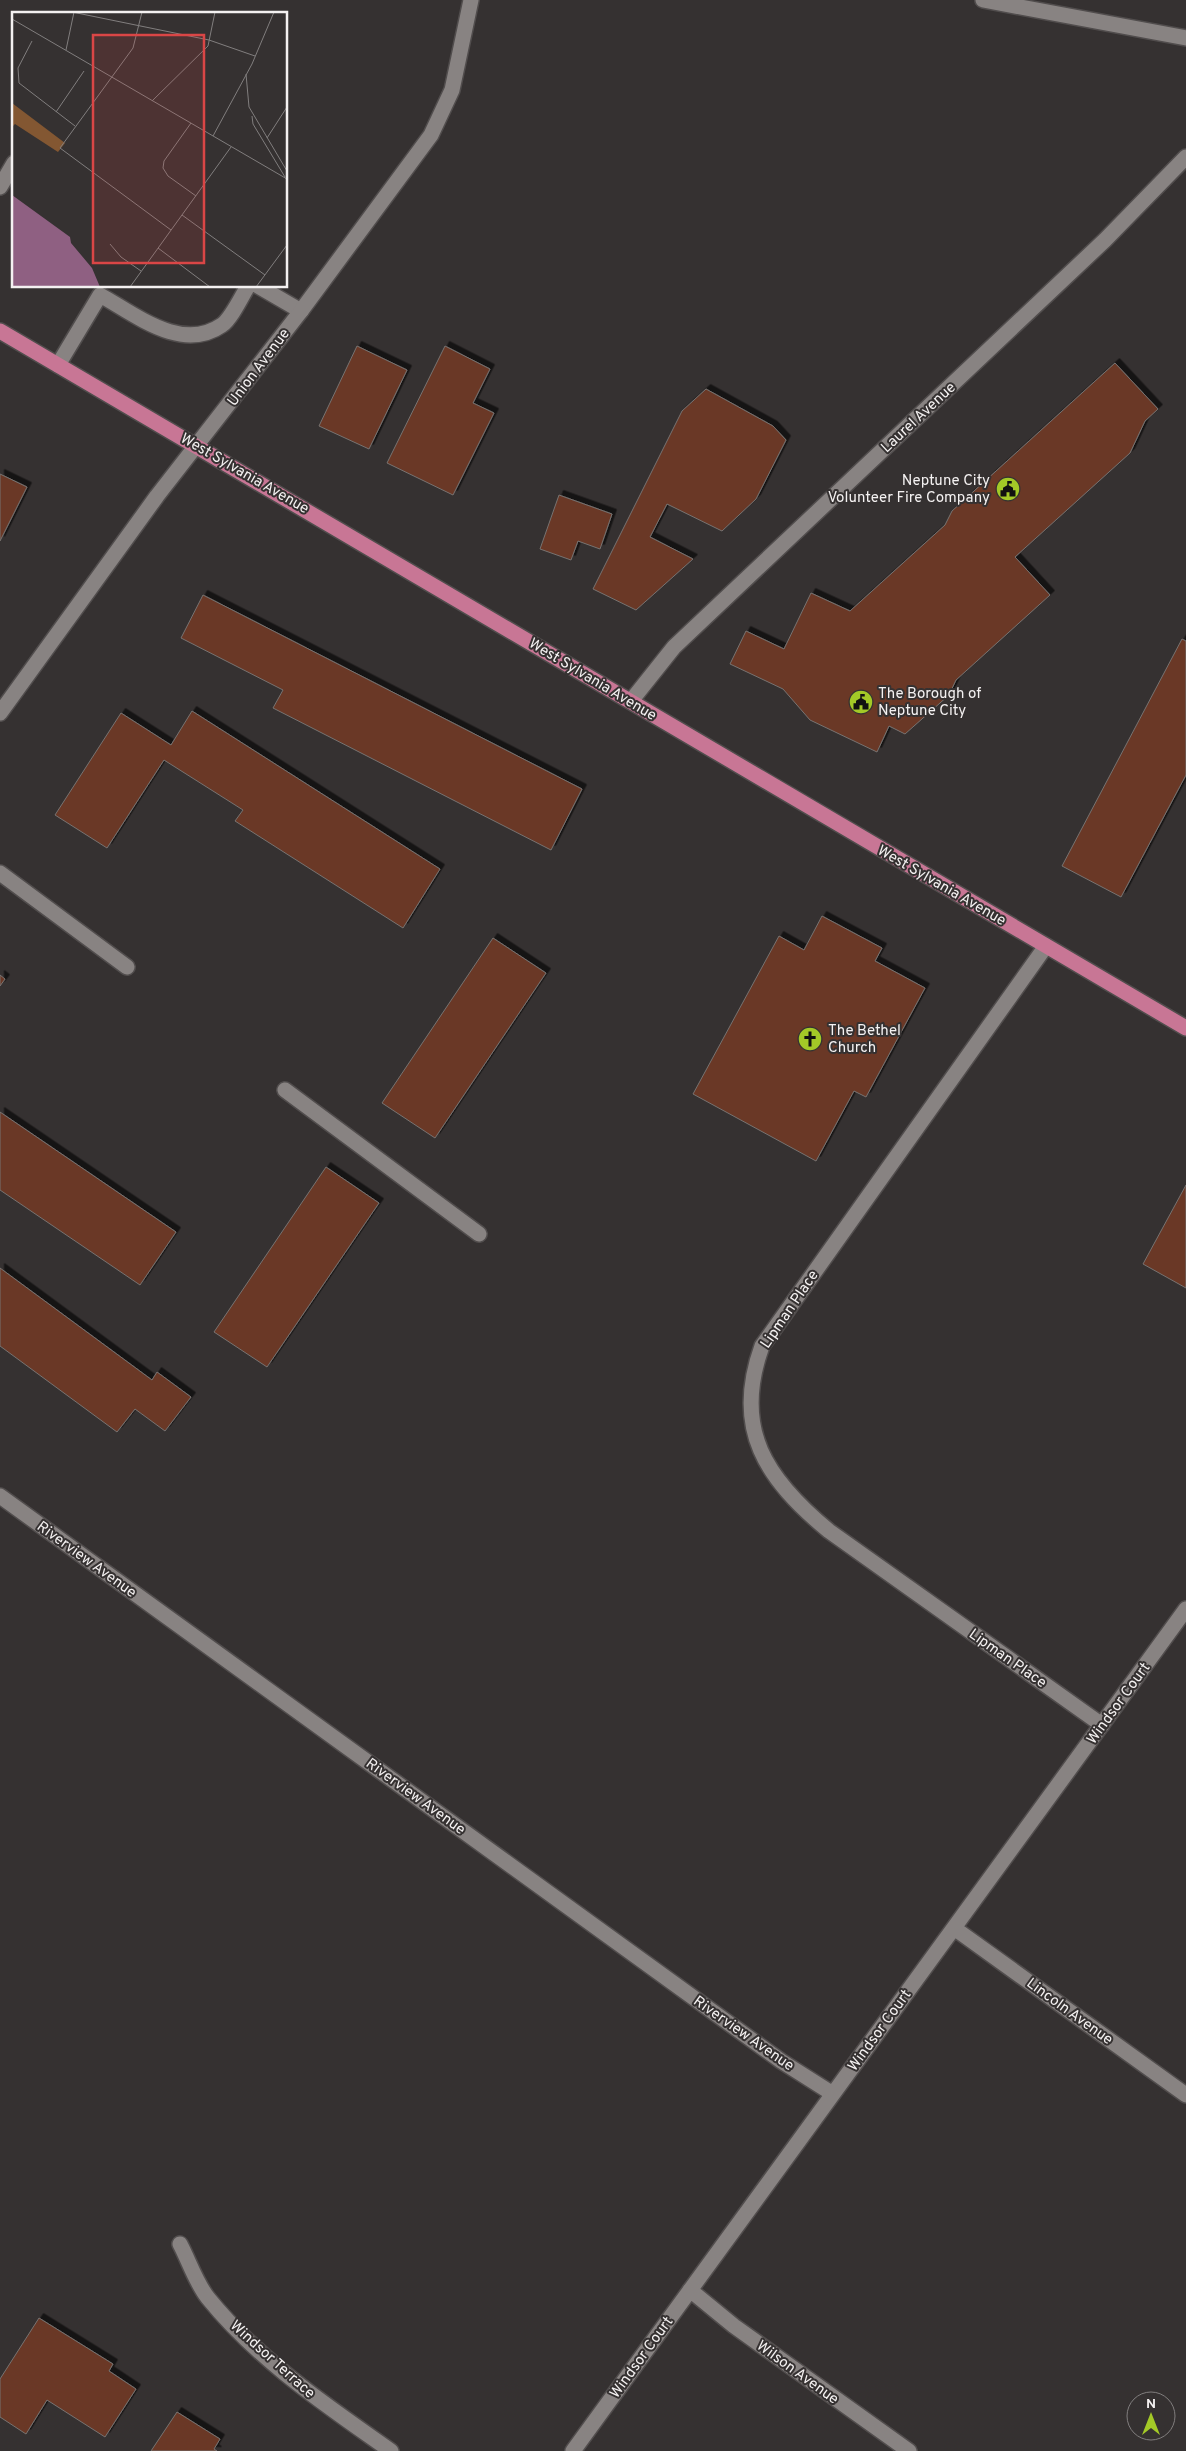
<svg xmlns="http://www.w3.org/2000/svg" width="1186" height="2451" font-family="Overpass,sans-serif">
<defs>
<filter id="shadow"><feDropShadow dx="4.5" dy="-4.5" stdDeviation="0" flood-color="#0009"/></filter>
</defs>
<rect width="100%" height="100%" fill="#353131"/>
<path fill="#6b3826" stroke="#777371" filter="url(#shadow)" d="M357,346L407,370L369,449L319,426Z
M445,346L490,369L473,403L494,413L453,495L387,463Z
M1115,363L1158,409L1145,421L1130,453L1015,557L1050,595L956,680L949,695L905,734L889,726L877,752L810,720L783,689L730,664L746,631L784,649L811,593L850,611L945,525L952,511Z
M706,389L773,426L786,440L756,499L722,531L667,504L650,537L693,559L636,610L593,589L682,411Z
M0,474L27,487L0,541Z
M559,495L612,514L600,549L578,541L571,560L540,549Z
M203,595L582,789L551,850L273,708L283,690L181,638Z
M1182,639L1186,641V775L1121,897L1062,866Z
M192,711L440,869L403,928L235,821L243,810L164,760L107,848L55,815L121,713L171,745Z
M822,916L882,948L875,961L925,988L866,1097L854,1091L816,1161L693,1094L779,936L804,950Z
M493,938L546,973L435,1138L382,1103Z
M0,975L5,979L0,986Z
M0,1112L176,1232L140,1285L0,1190Z
M326,1167L379,1203L267,1367L214,1332Z
M1186,1185V1288L1143,1264Z
M0,1268L152,1380L157,1372L191,1397L165,1431L135,1409L117,1432L0,1346Z
M39,2318L113,2364L109,2371L136,2389L105,2437L47,2400L26,2434L0,2417V2379Z
M177,2412L220,2439L214,2449L217,2451H151Z"/>
<g fill="none" stroke-linecap="round" stroke-linejoin="round">
<g stroke="#514d4d" stroke-width="18">
<path id="service" d="M0,187L14,163
M258,286L301,311
M58,365L100,295C136,315 182,353 222,325C231,319 242,296 248,286
M0,873L127,967
M285,1090L479,1234"/>
</g>
<g stroke="#514d4d" stroke-width="18">
<path id="minor" d="M983,0L1186,38
M631,701L674,647L1105,240L1186,157
M0,713L157,496L301,311L431,135L452,90L471,0
M1046,946L762,1346C732,1429 766,1479 829,1531L1102,1725
M0,1496L781,2061L833,2094
M954,1928L1186,2095
M180,2244C189,2261 196,2283 208,2298C259,2361 326,2405 391,2451
M690,2290L734,2326L909,2451
M573,2451L1186,1609"/>
</g>
<g stroke="#514d4d" stroke-width="18">
<path id="primary" d="M0,331L1186,1028"/>
</g>
<use href="#service" stroke="#888382" stroke-width="15"/>
<use href="#minor" stroke="#888382" stroke-width="15"/>
<use href="#primary" stroke="#c87695" stroke-width="15"/>
</g>
<defs>
<g id="civic-disc" transform="scale(1.25)"><circle r="9.5" fill="#a3c927" stroke="#353131"/><path d="M-.6-6.5H3V-4.5H.6V-3L4-1V1h2V6H-6V1h2V-1L-.6-3ZM-1.2 2.5V6h2.4V2.5Z" fill="#111"/></g>
<g id="church-disc" transform="scale(1.25)"><circle r="9.5" fill="#a3c927" stroke="#353131"/><path d="M-1.2-6h2.4v3.5h3.3v2.4h-3.3V6h-2.4V-.1h-3.3v-2.4h3.3Z" fill="#111"/></g>
</defs>
<g fill-rule="evenodd">
<use href="#civic-disc" x="1008" y="489"/>
<use href="#civic-disc" x="861" y="702"/>
<use href="#church-disc" x="810" y="1039"/>
</g>
<g text-anchor="middle" stroke-width="4" stroke-linejoin="round" paint-order="stroke">
<g font-size="15" fill="#f4f1f1" stroke="#353131">
<text transform="translate(258 367) rotate(-53)" y="5">Union Avenue</text>
<text transform="translate(918 417) rotate(-43)" y="5">Laurel Avenue</text>
<text transform="translate(245 473) rotate(30)" y="5">West Sylvania Avenue</text>
<text transform="translate(593 679) rotate(31)" y="5">West Sylvania Avenue</text>
<text transform="translate(942 885) rotate(30)" y="5">West Sylvania Avenue</text>
<text transform="translate(789 1309) rotate(-56)" y="5">Lipman Place</text>
<text transform="translate(87 1559) rotate(36)" y="5">Riverview Avenue</text>
<text transform="translate(1008 1658) rotate(35)" y="5">Lipman Place</text>
<text transform="translate(1118 1703) rotate(-54)" y="5">Windsor Court</text>
<text transform="translate(416 1796) rotate(36)" y="5">Riverview Avenue</text>
<text transform="translate(1070 2011) rotate(36)" y="5">Lincoln Avenue</text>
<text transform="translate(879 2030) rotate(-54)" y="5">Windsor Court</text>
<text transform="translate(744 2033) rotate(35)" y="5">Riverview Avenue</text>
<text transform="translate(641 2357) rotate(-54)" y="5">Windsor Court</text>
<text transform="translate(273 2359) rotate(42)" y="5">Windsor Terrace</text>
<text transform="translate(798 2372) rotate(36)" y="5">Wilson Avenue</text>
</g>
<g font-size="15" fill="#f4f1f1" stroke="#353131" text-anchor="start">
<text x="990" y="485" text-anchor="end">Neptune City<tspan x="990" dy="17">Volunteer Fire Company</tspan></text>
<text x="878" y="698">The Borough of<tspan x="878" dy="17">Neptune City</tspan></text>
<text x="828" y="1035">The Bethel<tspan x="828" dy="17">Church</tspan></text>
</g>
</g>
<g transform="translate(12 12)">
<rect width="275" height="275" fill="#353131"/>
<path d="M0,91L53,131L46,140L3,112L0,115Z" fill="#835732"/>
<path d="M0,183L58,225L59,231L80,256L88,275H0Z" fill="#8f6082"/>
<path fill="none" stroke="#817e7e" stroke-width="1" d="M60,0L197,28L243,44M130,0L121,36L48,136L159,218M0,7L275,167M20,29L6,56L7,71L63,114M54,38L62,0M234,62L237,95L275,159M140,89L196,34L203,0M44,100L72,59M240,104L241,112L273,165M179,111L152,149L151,156L156,164L184,184M201,124L240,52L262,0M255,126L275,95M170,203L253,263M98,232L109,245L129,259M146,236L198,275M118,275L219,135M244,275L275,233"/>
<path fill="#da4646" fill-opacity="0.15" stroke="#da4646" stroke-width="2.5" d="M81,23H192V251H81Z"/>
<rect width="275" height="275" fill="none" stroke="#f4f1f1" stroke-width="2.5"/>
</g>
<g transform="translate(1151 2416)"><circle r="24" fill="#353131" stroke="#817e7e"/>
<path d="M0-4L9 19L0 12L-9 19Z" fill="#a3c927"/>
<text y="-8" font-size="14" font-weight="bold" text-anchor="middle" fill="#f4f1f1">N</text>
</g>
</svg>
